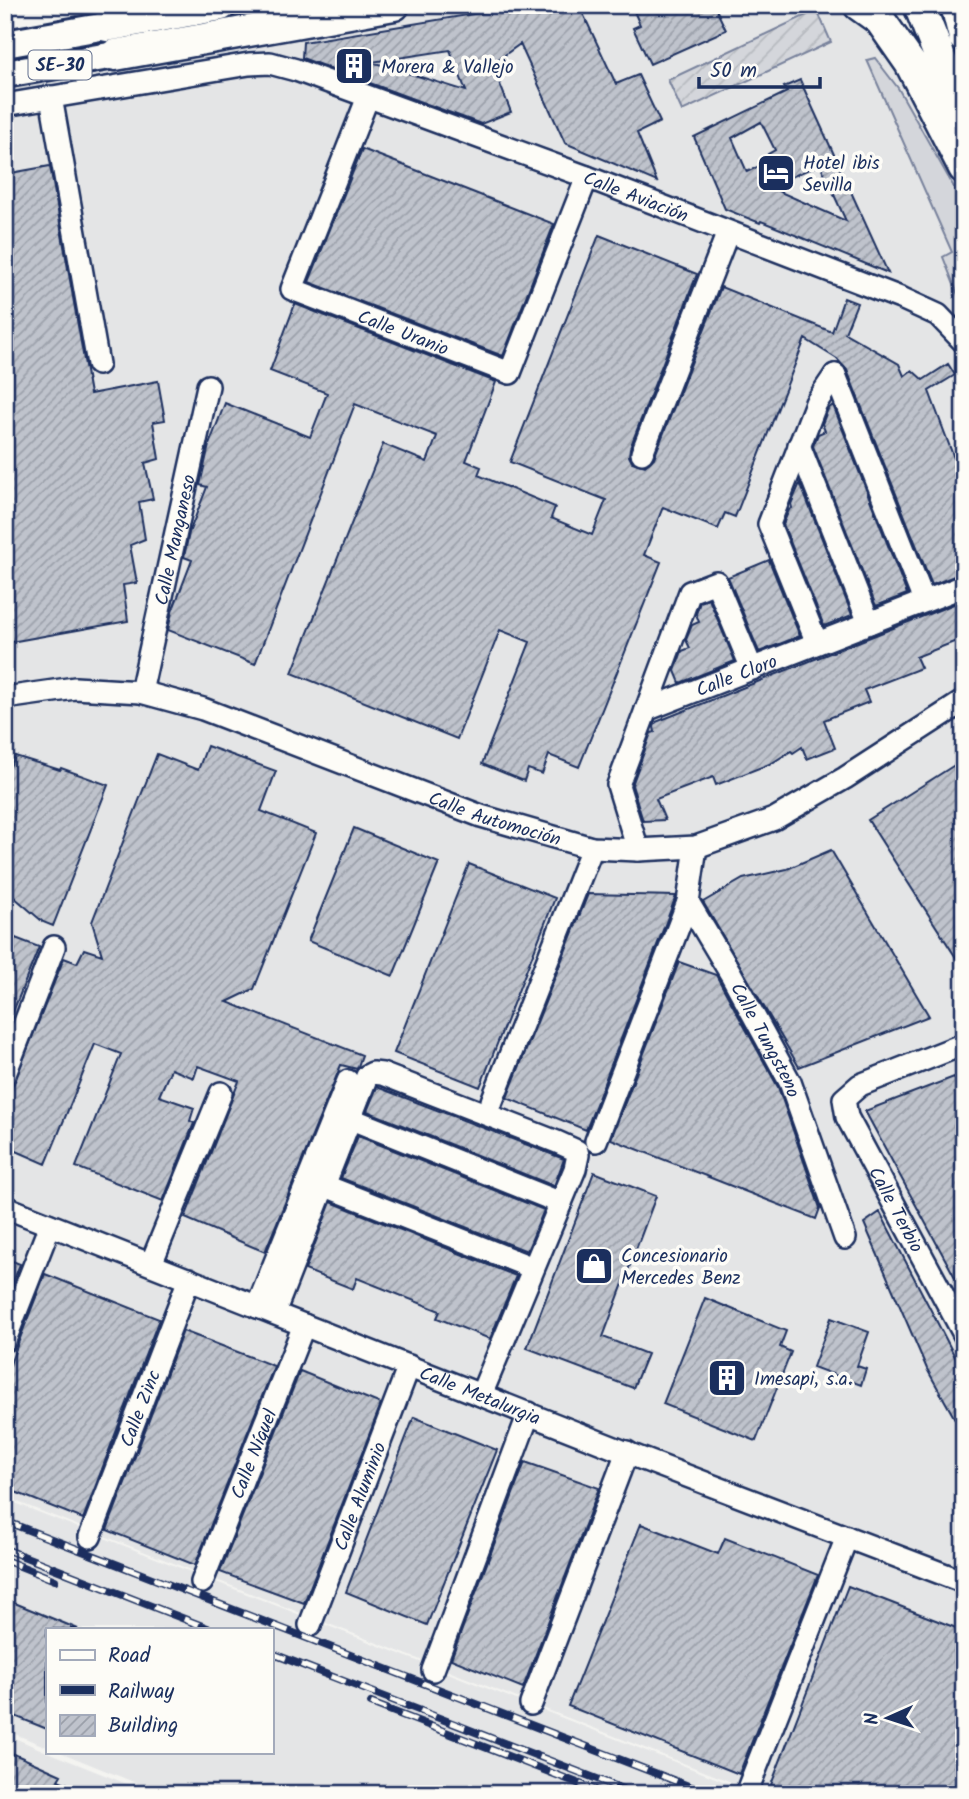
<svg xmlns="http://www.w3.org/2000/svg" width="969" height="1799" font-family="Kalam,sans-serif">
<defs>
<pattern id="garden-furrows" width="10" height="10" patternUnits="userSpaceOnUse" patternTransform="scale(1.75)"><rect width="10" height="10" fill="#d4d6db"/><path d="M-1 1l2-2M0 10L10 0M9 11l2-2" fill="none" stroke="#b5b8be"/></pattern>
<pattern id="building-hatch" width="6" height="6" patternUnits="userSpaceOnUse" patternTransform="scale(1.75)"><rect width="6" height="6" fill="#bfc3cc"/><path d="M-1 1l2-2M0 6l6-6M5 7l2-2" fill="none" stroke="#9a9fa9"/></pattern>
</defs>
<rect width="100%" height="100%" fill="#f4f4f1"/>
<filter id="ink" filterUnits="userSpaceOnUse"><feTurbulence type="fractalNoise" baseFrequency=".0143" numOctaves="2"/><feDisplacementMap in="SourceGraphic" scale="14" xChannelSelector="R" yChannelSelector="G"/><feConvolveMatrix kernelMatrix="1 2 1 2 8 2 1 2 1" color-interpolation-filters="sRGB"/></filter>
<g filter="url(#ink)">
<path fill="#e4e5e6" d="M476,5H845L880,33L932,120L964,185V1794H762L5,1497V88L287,36Z
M5,1499L756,1794H163L60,1752H271V1629H47V1747L5,1730Z
M5,1734L47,1752L152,1794H5Z"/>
<path fill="#d4d6db" stroke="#78829c" stroke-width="2" d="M875,58L898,88L964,205V310L943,257L952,252L867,60Z"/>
<path fill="url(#garden-furrows)" stroke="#78829c" stroke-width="2" d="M817,10L831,42L682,111L668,80Z"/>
<path fill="url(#building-hatch)" stroke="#1b2f5e" stroke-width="2" fill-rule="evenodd" d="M509,5H579L616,84L638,75L660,122L637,133L657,182L565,143L520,44L492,64L511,112L481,124L302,58L303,42L492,11L491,8ZM450,50L466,91L372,62Z
M665,5H714L726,30L650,64L633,28L640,25L633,9Z
M800,80L888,273L761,221L760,223L725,209L694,137L787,92L784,87ZM761,122L775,150L768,154L770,161L747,172L732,138ZM820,164L846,221L769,187Z
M362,149L554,224L503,356L309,282Z
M50,166L90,394L158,381L165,420L153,422L159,459L145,463L153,499L139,502L145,539L130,545L137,583L123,585L128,621L5,643V410L12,408L8,374L5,375V174Z
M599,235L697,274L630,448L629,456L632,462L645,466L654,458L721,287L832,332L844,298L857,303L845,333L899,364L904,376L912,370L923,380L948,364L955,375L929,391L964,485V572L932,585L847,370L837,359L805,339L735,517L725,513L718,529L663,507L644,555L661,562L579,767L549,755L542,774L528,769L524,781L482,764L530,642L500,630L457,739L292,673L383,444L427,462L437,436L355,404L255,664L168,630L172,612L192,560L184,557L189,533L207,487L200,485L209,445L225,403L310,437L327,393L270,371L295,304L496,382L466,461L481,467L478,475L555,507L551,518L592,535L606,500L510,462Z
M833,405L907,594L876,606L813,446L818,434L825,431L822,424L828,409Z
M800,483L852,615L824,626L783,524L789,510L792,508L791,504Z
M769,560L800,636L759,652L728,577Z
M709,599L735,661L680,683L675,671L682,651L690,648L686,640L692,625L699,622L696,614L700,602Z
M964,600V638L916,657L921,668L864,690L869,702L824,720L835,748L807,759L802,747L793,753L791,751L772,763L716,785L713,777L656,799L665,820L643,821L632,785L651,733L655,732L654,727L656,722Z
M207,746L276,771L261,811L316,833L254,989L227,1002L362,1055L357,1069L341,1065L265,1252L185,1218L239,1081L198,1066L194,1078L171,1069L159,1096L194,1108L190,1121L194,1123L163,1201L76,1167L121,1054L95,1044L46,1164L5,1146V1105L64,958L77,963L84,949L102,955L92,922L157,754L198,770Z
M15,756L60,770L61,768L108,785L53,926L43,922L14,897L5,911V776Z
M964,759V970L868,820Z
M354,828L439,863L393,976L308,941Z
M831,850L929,1016L799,1067L703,902L743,879L787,869Z
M469,864L555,898L480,1087L394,1053Z
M588,894L676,896L586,1130L507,1098Z
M5,934L39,947L6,1029H5Z
M679,962L716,975L778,1087L820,1208L816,1219L611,1139Z
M954,1077L964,1095V1294L865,1111Z
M377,1087L564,1159L554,1186L367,1111Z
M358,1136L544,1210L527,1251L341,1178Z
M594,1172L656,1196L603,1337L647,1354L633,1388L527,1348Z
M331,1202L516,1276L490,1339L437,1318L440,1311L357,1278L353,1289L305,1270Z
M880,1212L964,1374V1435L927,1369L864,1223Z
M5,1258L20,1264L6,1299H5Z
M45,1274L159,1319L83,1519L5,1488V1377Z
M705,1298L786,1331L780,1347L791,1352L756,1441L663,1404Z
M831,1318L869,1332L857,1366L866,1369L861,1385L813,1367Z
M183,1331L274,1366L195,1565L107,1530Z
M300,1371L381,1404L304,1603L220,1572Z
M414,1417L497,1450L427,1625L346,1592Z
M525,1462L599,1488L523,1688L451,1659Z
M641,1524L718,1554L725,1538L818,1575L739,1774L568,1706Z
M848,1586L964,1631V1794H794L771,1785Z
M5,1599L78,1629H47V1729L5,1712Z
M5,1750L61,1775L58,1780L91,1794H5Z"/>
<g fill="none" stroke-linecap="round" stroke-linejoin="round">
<g stroke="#1b2f5e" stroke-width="26">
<g id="minor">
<path d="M51,97L98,364"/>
<path id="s1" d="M368,97L292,289L510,373L587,177"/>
<path id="s2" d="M5,105L249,64L270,63L296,70L587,177L903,299L938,315L964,342"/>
<path d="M835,375L924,601"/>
<path d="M799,445L869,623"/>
<path d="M642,453L728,232"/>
<path d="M817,643L769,524L816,403L835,375"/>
<path id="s3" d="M141,692L208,386"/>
<path id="s4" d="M5,698L75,688L141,692L203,709L481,816L592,848L638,850L696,847L774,819L845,778L964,701"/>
<path d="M646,710L690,592L716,582L752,669"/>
<path id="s5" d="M696,847L688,902L731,974L790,1082L845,1238"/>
<path id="s6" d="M638,850L618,785L646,710L964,586"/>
<path id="s7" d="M964,1044L860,1085L844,1099L847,1117L964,1334"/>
<path d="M5,1074L54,947"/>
<path d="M492,1101L592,848"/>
<path d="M349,1118L561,1203"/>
<path d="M596,1141L688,902"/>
<path d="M323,1185L533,1268"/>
<path id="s8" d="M5,1207L640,1458L964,1582"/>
<path d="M151,1264L221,1093"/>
<path d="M257,1307L348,1081"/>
<path d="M274,1313L367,1076L373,1073L382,1074L557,1142L577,1151L578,1155L575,1169L481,1395"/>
<path d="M5,1340L50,1225"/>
<path id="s9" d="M90,1537L189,1279"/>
<path id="s10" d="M202,1582L304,1325"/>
<path id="s11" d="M310,1625L409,1366"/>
<path d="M433,1670L529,1413"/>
<path d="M531,1704L627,1452"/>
<path d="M749,1786L847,1537"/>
</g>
</g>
<g stroke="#1b2f5e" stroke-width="32">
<path id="major" d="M5,44L106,26
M5,74L115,55"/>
</g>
<g stroke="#1b2f5e" stroke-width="35">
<path id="highway" d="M859,5L880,20L910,63L964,168
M919,5L964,118
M956,5L964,37
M106,26L221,5
M115,55L394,5"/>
</g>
<use href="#minor" stroke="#fdfcf7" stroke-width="21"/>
<use href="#major" stroke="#fdfcf7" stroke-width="26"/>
<use href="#highway" stroke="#fdfcf7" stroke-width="30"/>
<g stroke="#1b2f5e" stroke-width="8">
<path id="rail" d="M5,1521L709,1794
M5,1549L210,1629
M5,1560L55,1580
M271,1653L636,1794
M371,1703L606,1794"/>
</g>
<use href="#rail" stroke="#fdfcf7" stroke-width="5" stroke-dasharray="16" stroke-linecap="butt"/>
</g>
</g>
<defs>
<g id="building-square" transform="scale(2.0125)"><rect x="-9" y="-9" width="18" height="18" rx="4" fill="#1b2f5e" stroke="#fdfcf7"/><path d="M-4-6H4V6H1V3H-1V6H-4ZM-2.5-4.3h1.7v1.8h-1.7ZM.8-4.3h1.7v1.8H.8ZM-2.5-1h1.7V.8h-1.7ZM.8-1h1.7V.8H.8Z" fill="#fff"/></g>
<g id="hotel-square" transform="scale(2.0125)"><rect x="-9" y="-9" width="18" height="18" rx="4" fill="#1b2f5e" stroke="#fdfcf7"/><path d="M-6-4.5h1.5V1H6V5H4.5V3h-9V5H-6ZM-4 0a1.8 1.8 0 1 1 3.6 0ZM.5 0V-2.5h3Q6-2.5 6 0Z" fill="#fff"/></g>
<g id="shop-square" transform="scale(2.0125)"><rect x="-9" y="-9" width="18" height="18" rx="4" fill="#1b2f5e" stroke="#fdfcf7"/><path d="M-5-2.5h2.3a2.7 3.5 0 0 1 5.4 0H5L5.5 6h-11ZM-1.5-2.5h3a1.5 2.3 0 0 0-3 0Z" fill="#fff"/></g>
</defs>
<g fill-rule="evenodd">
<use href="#building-square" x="354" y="66"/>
<use href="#hotel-square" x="776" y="173"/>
<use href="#shop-square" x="594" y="1266"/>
<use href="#building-square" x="727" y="1378"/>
</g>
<g text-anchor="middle" stroke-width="7" stroke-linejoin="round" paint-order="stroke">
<rect fill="#fdfcf7" stroke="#5f6c8c" stroke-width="2" x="28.5" y="50.5" width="63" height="29" rx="5"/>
<g font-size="18" font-weight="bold" fill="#1b2f5e">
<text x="60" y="71">SE-30</text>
</g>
<g font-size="19" fill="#1b2f5e" stroke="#fdfcf7" text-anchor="start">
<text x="381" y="73">Morera &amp; Vallejo</text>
<text x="803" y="169">Hotel ibis<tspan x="803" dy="22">Sevilla</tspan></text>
<text x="621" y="1262">Concesionario<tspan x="621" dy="22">Mercedes Benz</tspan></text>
<text x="754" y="1385">Imesapi, s.a.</text>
</g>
<g font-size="19" fill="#1b2f5e" stroke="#fdfcf7">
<text dy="7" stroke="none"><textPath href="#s2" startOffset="658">Calle Aviación</textPath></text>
<text dy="7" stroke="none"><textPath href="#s1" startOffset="326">Calle Uranio</textPath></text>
<text dy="7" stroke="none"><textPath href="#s3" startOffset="156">Calle Manganeso</textPath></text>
<text dy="7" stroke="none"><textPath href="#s6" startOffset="245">Calle Cloro</textPath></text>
<text dy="7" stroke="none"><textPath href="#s4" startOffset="513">Calle Automoción</textPath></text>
<text dy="7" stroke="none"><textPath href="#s5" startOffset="214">Calle Tungsteno</textPath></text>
<text dy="7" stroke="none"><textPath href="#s7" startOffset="256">Calle Terbio</textPath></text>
<text dy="7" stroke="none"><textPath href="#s8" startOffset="511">Calle Metalurgia</textPath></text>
<text dy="7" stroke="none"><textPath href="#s9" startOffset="138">Calle Zinc</textPath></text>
<text dy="7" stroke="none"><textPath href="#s10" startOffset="138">Calle Níquel</textPath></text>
<text dy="7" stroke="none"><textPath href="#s11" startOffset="138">Calle Aluminio</textPath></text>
</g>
</g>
<rect width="969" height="1799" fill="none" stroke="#fdfcf7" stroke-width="28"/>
<rect x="14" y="14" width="941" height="1771" fill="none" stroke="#1b2f5e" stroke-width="2.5" filter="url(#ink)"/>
<rect x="46" y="1628" width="228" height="126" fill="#fdfcf7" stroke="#a3aaba" stroke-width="2"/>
<rect x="60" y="1650" width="35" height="10" fill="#fdfcf7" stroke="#a3aaba" stroke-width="2"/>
<text x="108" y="1662" font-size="21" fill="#1b2f5e">Road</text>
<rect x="60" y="1685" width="35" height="10" fill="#1b2f5e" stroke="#a3aaba" stroke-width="2"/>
<text x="108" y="1698" font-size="21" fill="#1b2f5e">Railway</text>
<rect x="60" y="1715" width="35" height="21" fill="url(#building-hatch)" stroke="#a3aaba" stroke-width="2"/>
<text x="108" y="1732" font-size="21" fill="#1b2f5e">Building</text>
<g transform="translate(888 1718) rotate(267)" stroke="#fdfcf7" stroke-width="5" paint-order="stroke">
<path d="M0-5L12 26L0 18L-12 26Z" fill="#1b2f5e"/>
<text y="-10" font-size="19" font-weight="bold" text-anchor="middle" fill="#1b2f5e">N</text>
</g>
<path d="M699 77v10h121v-10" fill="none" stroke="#1b2f5e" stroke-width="3.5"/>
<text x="710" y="77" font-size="21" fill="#1b2f5e" stroke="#fdfcf7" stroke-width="5" paint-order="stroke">50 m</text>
</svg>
